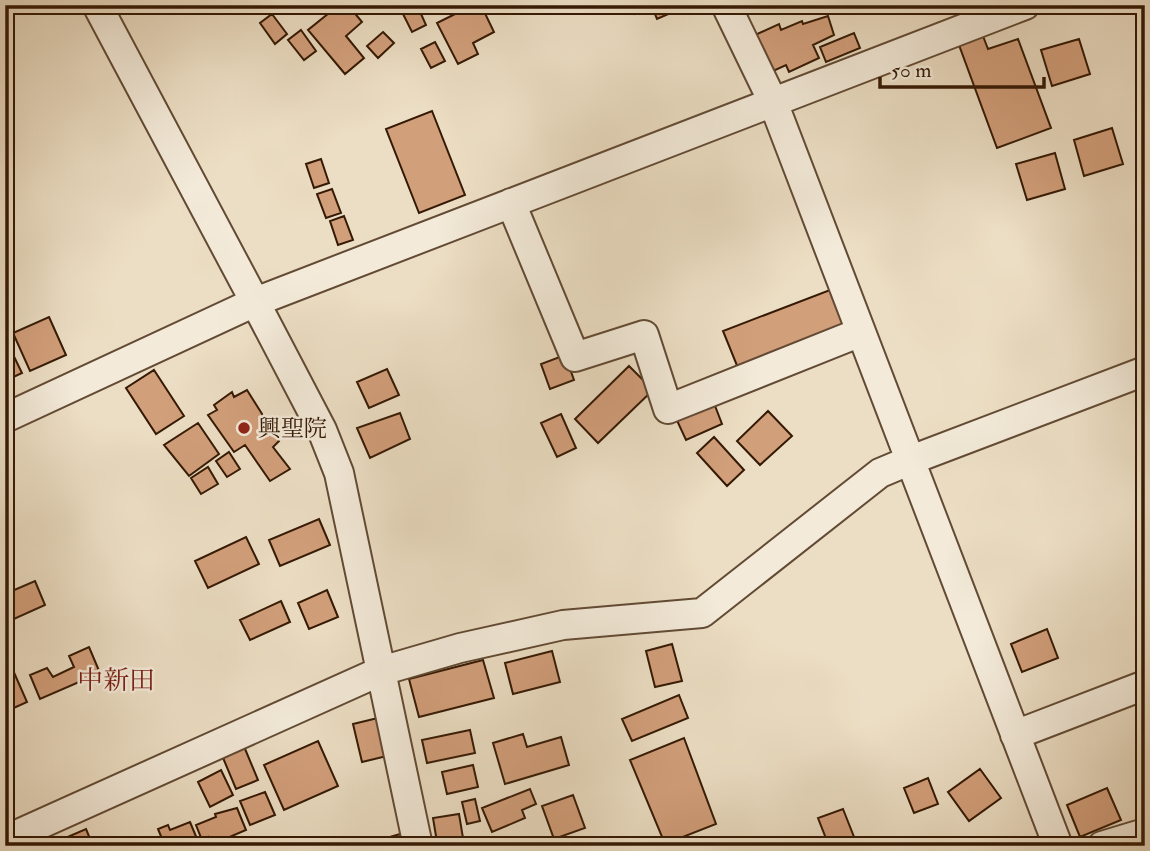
<svg xmlns="http://www.w3.org/2000/svg" width="1150" height="851" font-family="'IM FELL Double Pica','Noto Serif JP',serif">
<rect width="100%" height="100%" fill="#ecdec4"/>
<filter id="stains"><feTurbulence type="fractalNoise" baseFrequency=".00286" numOctaves="4"/><feColorMatrix values="0 0 0 0 .2 0 0 0 0 .09 0 0 0 0 .02 0 0 0 .5 -.17"/></filter>
<radialGradient id="worn" r=".72"><stop offset=".6" stop-color="#630" stop-opacity="0"/><stop offset="1" stop-color="#630" stop-opacity=".3"/></radialGradient>
<path fill="#d29f7b" stroke="#341904" stroke-width="2" d="M339,5H348L362,22L346,36L364,58L345,74L308,30Z
M417,5L426,25L412,32L402,12Z
M473,5H481L494,32L473,43L478,54L458,64L437,23Z
M631,5H689L657,19L652,7L635,14Z
M272,14L287,34L275,44L260,23Z
M828,16L834,35L813,45L819,58L789,72L786,65L771,72L755,35L779,24L781,30L802,21L803,24Z
M301,30L316,51L304,60L288,40Z
M383,32L394,43L378,58L367,46Z
M854,33L860,48L826,62L820,47Z
M983,36L988,49L1018,39L1051,128L997,148L959,45Z
M1079,39L1090,74L1052,86L1041,50Z
M435,42L445,61L431,68L421,49Z
M432,111L465,195L419,213L386,129Z
M1112,128L1123,164L1084,176L1074,140Z
M1055,153L1065,189L1027,200L1016,164Z
M321,159L329,183L314,188L306,164Z
M332,189L341,213L326,218L317,194Z
M344,216L353,240L338,245L330,221Z
M830,290L846,333L740,373L723,331Z
M49,317L66,355L30,371L13,333Z
M5,338L22,373L5,381Z
M565,355L574,380L550,389L541,364Z
M629,366L653,390L598,443L575,419Z
M387,369L399,395L369,408L357,382Z
M154,370L184,416L156,434L126,388Z
M247,390L279,441L273,447L290,469L270,481L245,445L234,452L208,415L217,410L214,405L232,392L234,397Z
M712,398L722,424L686,440L674,414Z
M768,411L792,436L760,465L737,441Z
M400,413L410,439L370,458L357,428Z
M561,414L576,448L557,457L541,423Z
M198,423L219,454L189,476L164,445Z
M714,437L744,470L727,486L697,453Z
M229,452L240,469L227,477L216,461Z
M208,467L218,484L201,494L191,478Z
M319,519L330,545L280,566L269,540Z
M246,537L259,564L208,588L195,561Z
M35,581L45,605L5,623V594Z
M327,590L338,617L309,629L298,603Z
M281,601L290,622L250,640L240,620Z
M1047,629L1058,658L1022,672L1011,644Z
M672,644L682,681L655,687L646,651Z
M89,647L100,673L40,699L30,675L47,668L53,677L74,667L69,656Z
M552,651L560,682L513,694L505,663Z
M5,652L27,702L5,712Z
M483,660L494,698L419,717L409,679Z
M679,695L688,718L632,741L622,719Z
M382,717L391,755L362,762L353,724Z
M470,730L475,753L427,763L422,740Z
M523,734L527,747L561,737L569,765L505,784L493,743Z
M684,738L716,824L665,844L630,760Z
M318,741L338,786L284,810L264,765Z
M243,744L258,780L236,789L221,753Z
M473,765L478,787L447,794L442,772Z
M980,769L1001,798L969,821L948,792Z
M221,770L233,795L210,807L198,782Z
M928,778L938,804L914,813L904,788Z
M1107,788L1121,820L1080,837L1067,805Z
M530,789L536,804L522,810L525,818L492,832L482,808Z
M265,792L275,815L250,825L240,801Z
M573,795L585,828L554,839L542,806Z
M475,799L480,821L467,824L462,802Z
M237,808L246,830L211,845L208,837L202,840L196,825L216,817L215,814Z
M843,809L854,837L829,846L818,818Z
M459,814L463,838L437,842L433,818Z
M190,822L200,846H165L158,829L168,825L170,830Z
M86,829L93,846H49V845Z
M400,834L403,846H359Z"/>
<g fill="none" stroke-linecap="round" stroke-linejoin="round">
<g stroke="#624a34" stroke-width="32">
<path id="minor" d="M97,5L255,302L322,430L339,473L418,846
M726,5L773,102L1058,846
M511,203L575,357L644,335L668,409L861,332
M5,418L255,302L1025,5
M1015,735L1145,685
M5,840L381,671L460,648L563,625L702,613L880,473L911,460L1145,371
M1102,846L1145,833"/>
</g>
<use href="#minor" stroke="#f3ead9" stroke-width="28"/>
</g>
<circle fill="#8f2418" stroke="#f3ead9" stroke-width="2.5" cx="244" cy="428" r="7"/>
<g text-anchor="middle" stroke-width="5" stroke-linejoin="round" paint-order="stroke">
<g font-size="23" fill="#341904" stroke="#f3ead9" text-anchor="start">
<text x="258" y="436">興聖院</text>
</g>
<g font-size="26" fill="#7a1f14" stroke="#f3ead9">
<text x="116" y="689">中新田</text>
</g>
</g>
<rect width="1150" height="851" fill="none" stroke="#ecdec4" stroke-width="28"/>
<rect x="7" y="7" width="1136" height="837" fill="none" stroke="#341904" stroke-width="3.5"/>
<rect x="14" y="14" width="1122" height="823" fill="none" stroke="#341904" stroke-width="2"/>
<path d="M880 77v10h164v-10" fill="none" stroke="#341904" stroke-width="3.5"/>
<text x="891" y="77" font-size="21" fill="#341904" stroke="#f3ead9" stroke-width="5" paint-order="stroke">50 m</text>
<rect width="100%" height="100%" filter="url(#stains)"/>
<rect width="100%" height="100%" fill="url(#worn)"/>
</svg>
